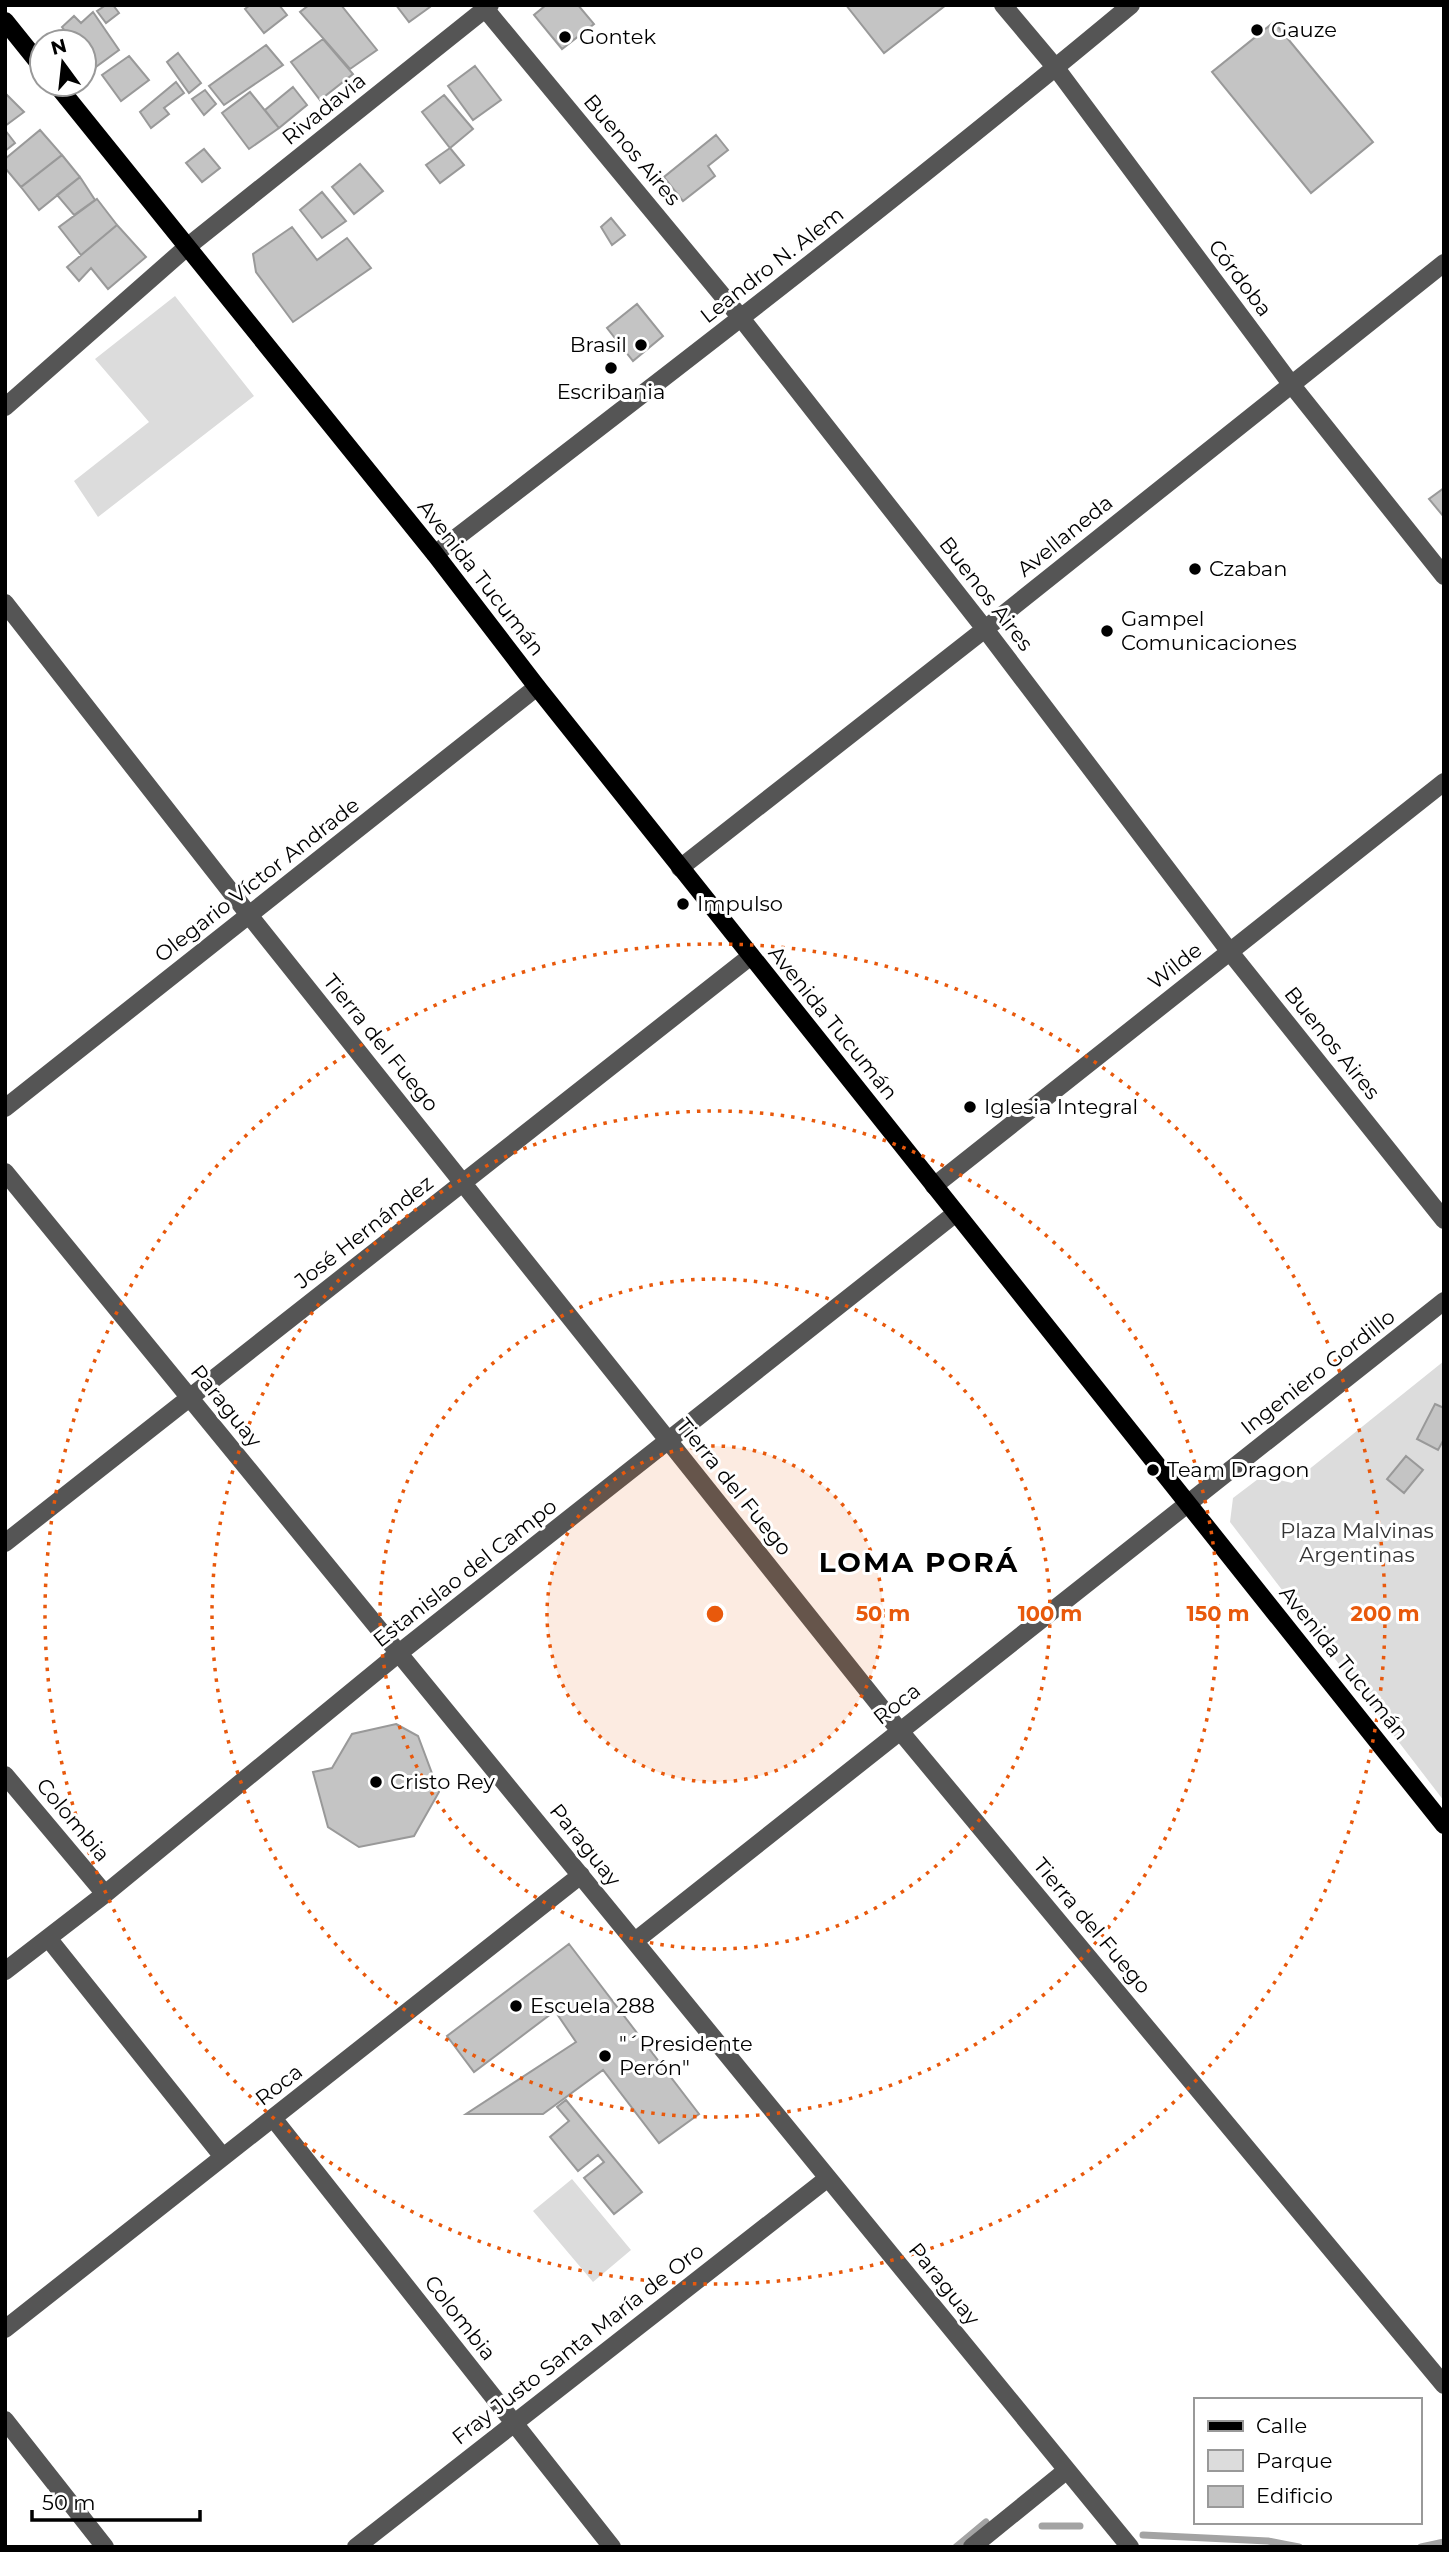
<svg xmlns="http://www.w3.org/2000/svg" width="1449" height="2552" font-family="Montserrat,sans-serif">
<rect width="100%" height="100%" fill="#fff"/>
<path fill="#dcdcdc" d="M175,296L254,396L98,517L74,481L149,422L95,359Z
M1444,1361V1801L1230,1522L1233,1498L1262,1476L1292,1483Z
M572,2179L631,2250L593,2282L533,2211Z"/>
<g fill="none" stroke-linecap="round" stroke-linejoin="round">
<path stroke="#a3a3a3" stroke-width="7" d="M1042,2526H1080
M1143,2535L1268,2541L1299,2547
M956,2547L986,2522
M1421,2547L1444,2542"/>
</g>
<path fill="#c4c4c4" stroke="#999" stroke-width="2" d="M106,5H113L119,13L106,23L97,11Z
M250,5H279L287,15L264,33L245,9Z
M309,5H341L377,50L350,69L300,12Z
M396,5H429L430,7L409,22Z
M546,5H578L594,24L562,49L534,15Z
M846,5H946L884,53Z
M93,12L119,50L93,69L84,56V42H74L62,27L74,16L81,23Z
M1274,22L1373,142L1311,193L1212,72Z
M323,39L353,74L320,100L291,62Z
M266,45L283,65L224,105L209,86Z
M178,53L201,83L189,93L167,62Z
M129,56L149,80L121,101L102,75Z
M475,66L501,100L473,120L448,86Z
M176,82L184,93L164,108L169,114L151,128L140,112Z
M293,87L307,105L279,128L265,110Z
M205,90L216,104L204,115L192,99Z
M250,92L279,128L249,149L222,113Z
M5,93L24,112L5,126Z
M444,95L473,129L450,148L422,112Z
M5,130L15,143L5,151Z
M40,130L62,155L21,187L5,168V159Z
M716,135L728,150L708,166L715,176L683,201L664,177Z
M450,148L464,165L440,183L426,165Z
M204,149L220,168L202,182L186,163Z
M62,155L80,177L39,210L21,187Z
M360,164L383,191L354,214L332,187Z
M80,177L95,200L74,215L57,195Z
M322,192L346,221L322,238L300,210Z
M97,199L117,225L81,255L59,227Z
M611,218L625,235L612,245L601,227Z
M117,225L146,257L108,289L91,268L79,281L67,267Z
M292,227L317,260L347,238L371,268L293,322L256,272L253,254Z
M637,304L663,336L633,361L607,328Z
M1444,488V517L1429,499Z
M1435,1404L1444,1408V1439L1438,1450L1417,1439Z
M1406,1456L1423,1470L1404,1493L1387,1479Z
M396,1724L418,1736L439,1792L414,1836L359,1847L328,1827L313,1772L332,1768L352,1734Z
M569,1944L699,2114L659,2143L603,2070L543,2114H466L576,2042L555,2011L474,2072L447,2036Z
M566,2100L642,2192L614,2214L584,2178L604,2162L598,2155L578,2171L550,2137L569,2121L557,2107Z"/>
<g fill="none" stroke-linecap="round" stroke-linejoin="round">
<path stroke="#555" stroke-width="18" d="M482,5L741,318L985,629L1230,952L1444,1220
M1003,5L1056,68L1291,384L1444,576
M5,407L187,247L490,5
M435,554C669,374 904,194 1131,5
M5,603L249,915L900,1731L1444,2385
M680,868L985,629L1444,263
M5,1108L537,687
M5,1172L1130,2547
M934,1186L1444,782
M5,1543L751,956
M5,1775L105,1894
M48,1938L223,2157
M635,1941L1444,1301
M5,1971L105,1894L399,1653L956,1213
M273,2118L612,2547
M5,2329L581,1875
M5,2420L105,2547
M356,2547L828,2178
M972,2547L1067,2470"/>
<path stroke="#000" stroke-width="18" d="M5,21L42,67
M56,84L435,554L537,687L1444,1825"/>
</g>
<circle cx="715" cy="1614" r="168" fill="#e8590c" fill-opacity=".12"/>
<g fill="none" stroke="#e8590c" stroke-width="3.5" stroke-dasharray="3.5 7">
<circle cx="715" cy="1614" r="168"/>
<circle cx="715" cy="1614" r="335"/>
<circle cx="715" cy="1614" r="503"/>
<circle cx="715" cy="1614" r="670"/>
</g>
<g fill="#000" stroke="#fff" stroke-width="2.5">
<circle cx="1257" cy="30" r="7"/>
<circle cx="565" cy="37" r="7"/>
<circle cx="641" cy="345" r="7"/>
<circle cx="611" cy="368" r="7"/>
<circle cx="1195" cy="569" r="7"/>
<circle cx="1107" cy="631" r="7"/>
<circle cx="683" cy="904" r="7"/>
<circle cx="970" cy="1107" r="7"/>
<circle cx="1153" cy="1470" r="7"/>
<circle cx="376" cy="1782" r="7"/>
<circle cx="516" cy="2006" r="7"/>
<circle cx="605" cy="2056" r="7"/>
</g>
<g text-anchor="middle" stroke-width="6" stroke-linejoin="round" paint-order="stroke">
<g font-size="21" fill="#000" stroke="#fff" text-anchor="start">
<text x="1271" y="37">Gauze</text>
<text x="579" y="44">Gontek</text>
<text x="627" y="352" text-anchor="end">Brasil</text>
<text x="611" y="399" text-anchor="middle">Escribania</text>
<text x="1209" y="576">Czaban</text>
<text x="1121" y="626">Gampel<tspan x="1121" dy="24">Comunicaciones</tspan></text>
<text x="697" y="911">Impulso</text>
<text x="984" y="1114">Iglesia Integral</text>
<text x="1167" y="1477">Team Dragon</text>
<text x="390" y="1789">Cristo Rey</text>
<text x="530" y="2013">Escuela 288</text>
<text x="619" y="2051">"´Presidente<tspan x="619" dy="24">Perón"</tspan></text>
</g>
<g font-size="21" fill="#000" stroke="#fff">
<text transform="translate(324 109) rotate(-39)" y="7">Rivadavia</text>
<text transform="translate(632 150) rotate(50)" y="7">Buenos Aires</text>
<text transform="translate(772 265) rotate(-38)" y="7">Leandro N. Alem</text>
<text transform="translate(1240 278) rotate(53)" y="7">Córdoba</text>
<text transform="translate(1065 536) rotate(-39)" y="7">Avellaneda</text>
<text transform="translate(481 578) rotate(52)" y="7">Avenida Tucumán</text>
<text transform="translate(986 594) rotate(52)" y="7">Buenos Aires</text>
<text transform="translate(257 880) rotate(-38)" y="7">Olegario Víctor Andrade</text>
<text transform="translate(1175 966) rotate(-38)" y="7">Wilde</text>
<text transform="translate(833 1023) rotate(51)" y="7">Avenida Tucumán</text>
<text transform="translate(381 1043) rotate(51)" y="7">Tierra del Fuego</text>
<text transform="translate(1332 1043) rotate(51)" y="7">Buenos Aires</text>
<text transform="translate(364 1232) rotate(-38)" y="7">José Hernández</text>
<text transform="translate(1318 1372) rotate(-38)" y="7">Ingeniero Gordillo</text>
<text transform="translate(226 1406) rotate(51)" y="7">Paraguay</text>
<text transform="translate(734 1487) rotate(51)" y="7">Tierra del Fuego</text>
<text transform="translate(465 1573) rotate(-38)" y="7">Estanislao del Campo</text>
<text transform="translate(1344 1663) rotate(51)" y="7">Avenida Tucumán</text>
<text transform="translate(897 1704) rotate(-38)" y="7">Roca</text>
<text transform="translate(73 1820) rotate(50)" y="7">Colombia</text>
<text transform="translate(585 1845) rotate(51)" y="7">Paraguay</text>
<text transform="translate(1092 1926) rotate(50)" y="7">Tierra del Fuego</text>
<text transform="translate(279 2085) rotate(-38)" y="7">Roca</text>
<text transform="translate(944 2284) rotate(51)" y="7">Paraguay</text>
<text transform="translate(460 2318) rotate(52)" y="7">Colombia</text>
<text transform="translate(578 2344) rotate(-38)" y="7">Fray Justo Santa María de Oro</text>
</g>
<g font-size="21" fill="#333" stroke="#fff">
<text x="1357" y="1538">Plaza Malvinas<tspan x="1357" dy="24">Argentinas</tspan></text>
</g>
<g font-size="28" font-weight="bold" letter-spacing="2" fill="#000" stroke="#fff">
<text x="919" y="1572">LOMA PORÁ</text>
</g>
</g>
<circle cx="715" cy="1614" r="10" fill="#e8590c" stroke="#fff" stroke-width="3.5"/>
<g font-size="21" text-anchor="middle" font-weight="bold" fill="#e8590c" stroke="#fff" stroke-width="6" stroke-linejoin="round" paint-order="stroke">
<text x="883" y="1621">50 m</text>
<text x="1050" y="1621">100 m</text>
<text x="1218" y="1621">150 m</text>
<text x="1385" y="1621">200 m</text>
</g>
<rect width="1449" height="2552" fill="none" stroke="#000000" stroke-width="14"/>
<rect x="1194" y="2398" width="228" height="126" fill="#ffffff" stroke="#999999" stroke-width="2"/>
<rect x="1208" y="2421" width="35" height="10" fill="#000000" stroke="#999999" stroke-width="2"/>
<text x="1256" y="2433" font-size="21" fill="#000000">Calle</text>
<rect x="1208" y="2450" width="35" height="21" fill="#dcdcdc" stroke="#999999" stroke-width="2"/>
<text x="1256" y="2468" font-size="21" fill="#000000">Parque</text>
<rect x="1208" y="2486" width="35" height="21" fill="#c4c4c4" stroke="#999999" stroke-width="2"/>
<text x="1256" y="2503" font-size="21" fill="#000000">Edificio</text>
<g transform="translate(63 63) rotate(345)"><circle r="33" fill="#ffffff" stroke="#999999" stroke-width="2"/>
<path d="M0-5L12 26L0 18L-12 26Z" fill="#000000"/>
<text y="-10" font-size="19" font-weight="bold" text-anchor="middle" fill="#000000">N</text>
</g>
<path d="M32 2510v10h168v-10" fill="none" stroke="#000000" stroke-width="3.5"/>
<text x="42" y="2510" font-size="21" fill="#000000" stroke="#ffffff" stroke-width="5" paint-order="stroke">50 m</text>
</svg>
